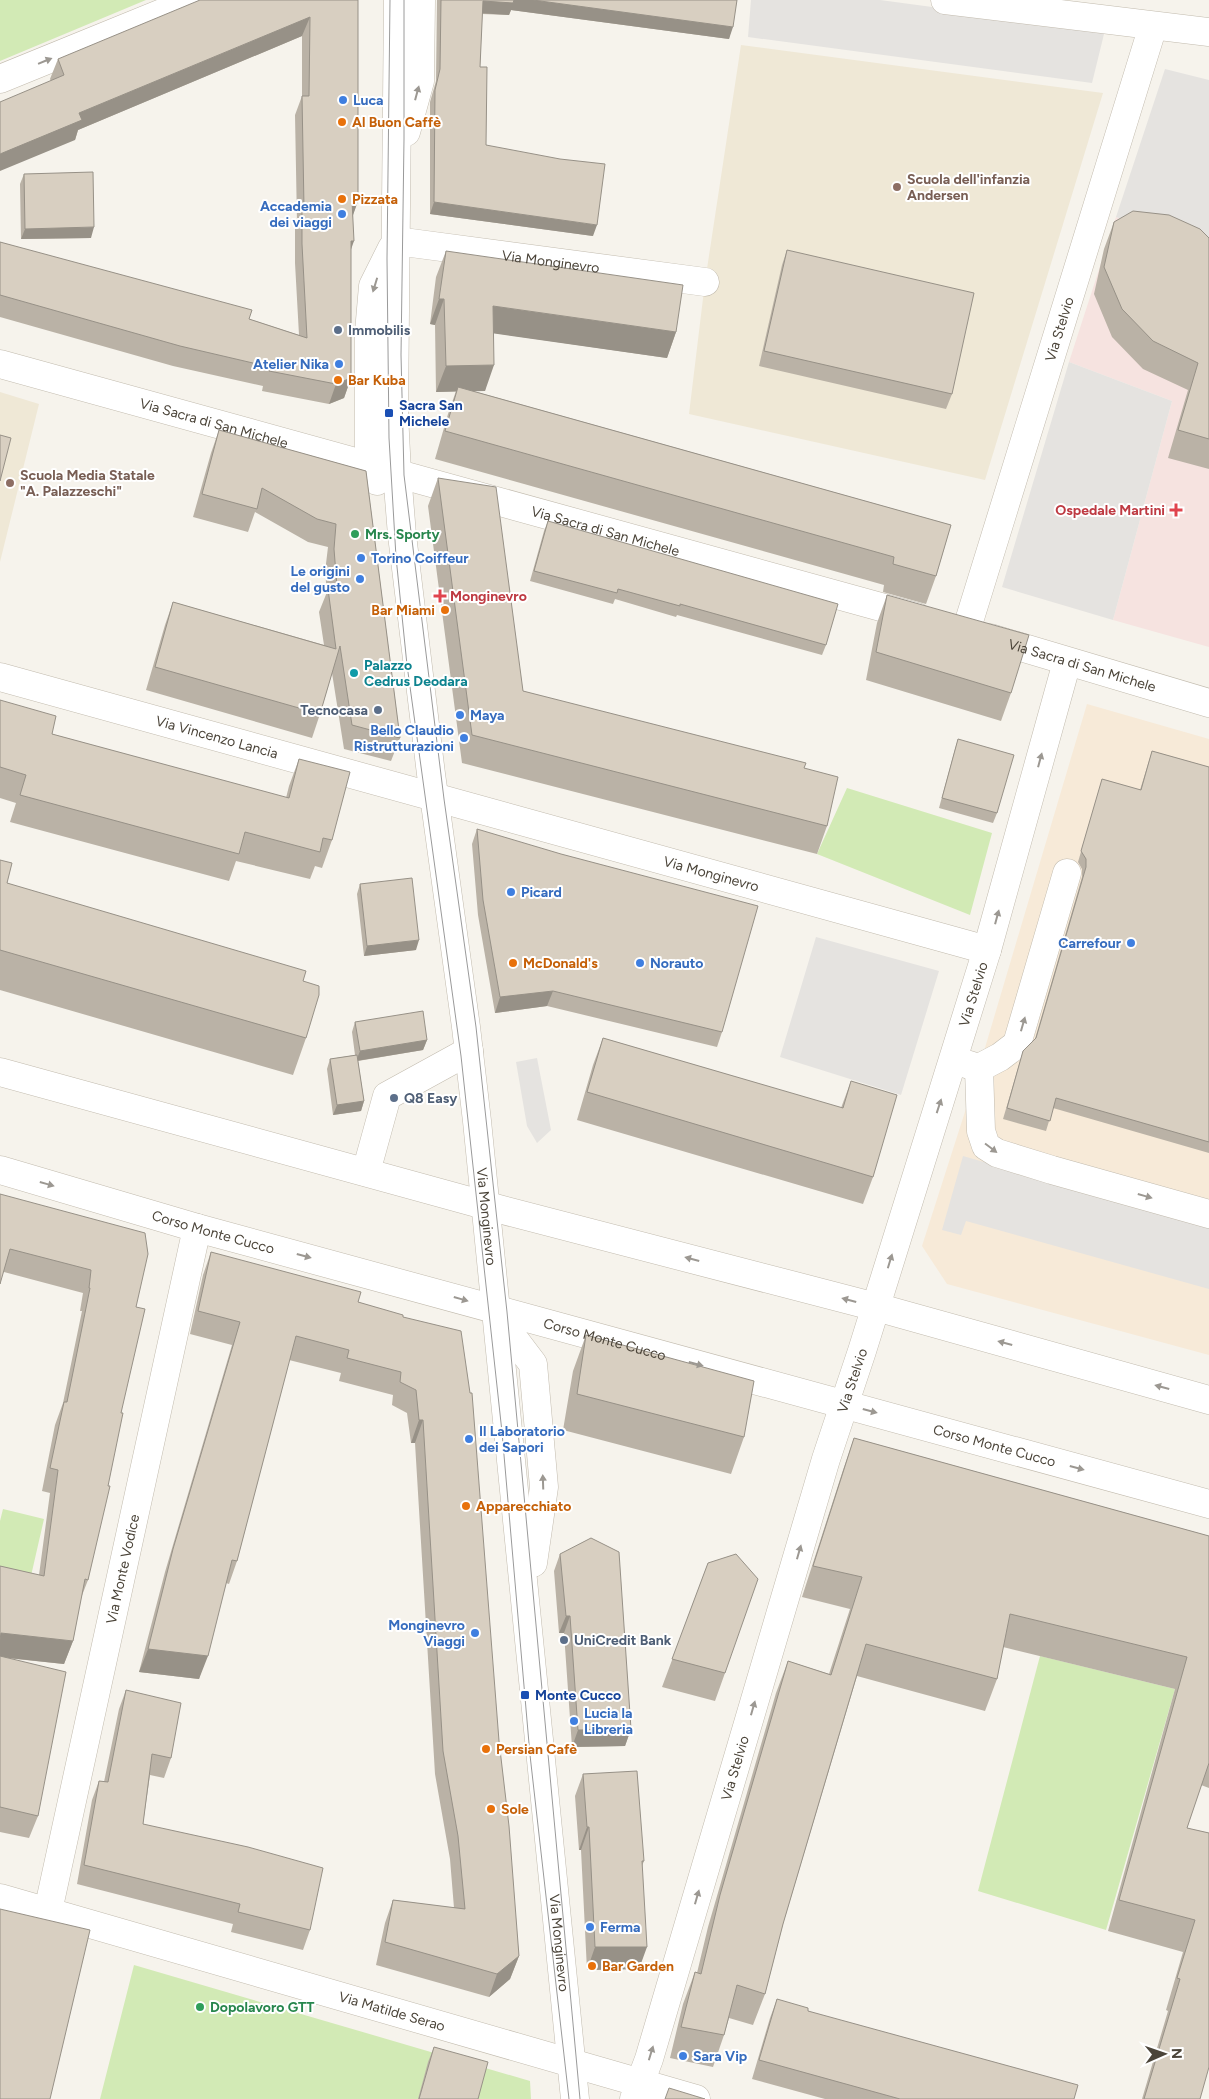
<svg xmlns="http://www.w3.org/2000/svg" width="1209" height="2099" font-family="Figtree,sans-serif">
<rect width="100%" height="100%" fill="#f6f3ec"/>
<path fill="#f7ead8" d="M1087,704L1209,739V1355L947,1284L922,1246L979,1068Z"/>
<path fill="#efe8d6" d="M741,45L1103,93L985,480L689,414L705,282Z
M0,392L39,404L0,562Z"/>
<path fill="#f6e3e0" d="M1116,217L1209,253V647L1113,620L1172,401L1069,362Z"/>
<path fill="#d2eab5" d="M0,0H146L0,61Z
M847,788L992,833L970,915L817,854Z
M3,1509L44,1519L28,1589L0,1582V1521Z
M1040,1656L1175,1689L1106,1930L978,1891Z
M134,1965L530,2081L531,2099H100Z"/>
<path fill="#e5e3e0" d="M751,0H880L1105,30L1092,83L748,37Z
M1165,69L1209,80V253L1116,217Z
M1069,362L1172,401L1113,620L1002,587Z
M816,937L939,971L901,1095L780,1057Z
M537,1058L551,1130L537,1143L527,1126L516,1062Z
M963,1156L1209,1226V1289L966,1221L961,1235L942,1230Z"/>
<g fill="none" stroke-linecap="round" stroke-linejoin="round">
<g stroke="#c2bbae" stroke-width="29">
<g id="minor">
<path id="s1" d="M398,0L394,414L397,473L402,535L431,774L466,1027L477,1121L575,2099"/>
<path d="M945,0L1209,32"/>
<path d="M0,79L194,0"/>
<path d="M406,132L420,81L421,0"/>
<path id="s2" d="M396,241L705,282"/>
<path id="s3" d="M0,364L917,617"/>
<path d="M377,481L369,465V332L373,286L392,248"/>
<path id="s4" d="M966,631L1153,26"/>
<path id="s5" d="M990,638L1209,703"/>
<path id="s6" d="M0,677L987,950"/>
<path d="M963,1063L979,1068L1000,1057L1017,1044L1067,873"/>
<path d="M979,1068L981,1131L986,1146L997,1153L1052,1170L1209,1214"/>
<path d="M0,1072L495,1208L876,1307L1209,1400"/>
<path id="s7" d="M0,1170L197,1228L1209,1504"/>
<path d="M366,1172L387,1096L469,1051"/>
<path d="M500,1315L508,1331L533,1364L544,1487L533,1563"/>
<path id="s8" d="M0,1898L696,2099"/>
<path id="s9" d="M48,1911L197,1228"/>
<path id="s10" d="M634,2099L649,2059L826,1459L862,1351L987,950L1067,662"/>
</g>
</g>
<use href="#minor" stroke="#fff" stroke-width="28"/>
<path stroke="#9a9a9a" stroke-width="1" d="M390,0L387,259L389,438L396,557L407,665L461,1056L502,1432L530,1755L569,2099
M404,0V139L401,355L404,475L444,799L476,1027L507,1312L580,2099"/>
</g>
<path fill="#bab2a6" d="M358,0V201L353,214L351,249V378L344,398L329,404L262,391L263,386L173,366L0,317V242L249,319L299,335L295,263V228L297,223L295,115L302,96V36L78,130L75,140L50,79L58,59Z
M437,0H737L729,39L511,10L509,15L482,14L480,67L486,145L593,236L430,214V102L436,81Z
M24,174L91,238L21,239L20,184Z
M1114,222L1209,238V469L1168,458L1188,390L1143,369L1112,337L1094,294L1104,249Z
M787,250L952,394L946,409L759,366L782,265Z
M446,251L676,332L667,358L494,333L485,391H473L951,525L936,576L926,604L883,592L884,585L435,459L448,414L456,391L436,392L435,325L430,324L436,277Z
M219,430L366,471L400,738L391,761L344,749L332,673L320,714L312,738L146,690L165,625L173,602L324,645L319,612L327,592L325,572L328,547L308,542L255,512L248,532L193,517L211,453Z
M438,478L523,691L804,768L827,826L817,854L462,763L428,506Z
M548,521L826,645L822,655L677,615L676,617L615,599L613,604L530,581L544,531Z
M887,595L1011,693L1001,721L866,680L877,623Z
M0,700L52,734L286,798L289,786L299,759L332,840L322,868L315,866L310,879L236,861L229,881L10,822L16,803L0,798Z
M958,739L997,813L993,823L939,808L955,749Z
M1152,751L1209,767V1153L1053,1108L1046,1131L1003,1119L1023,1051L1035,1039L1082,877V869L1078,862L1099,790L1102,779L1140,790Z
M477,829L722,1032L717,1047L547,1006L495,1013L478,915L472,844Z
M0,860L7,883L303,981L306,1038L293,1075L0,990Z
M360,884L416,950L364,956L357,894Z
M355,1022L427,1040L423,1050L358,1061L364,1101L361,1111L333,1115L327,1069L330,1059L355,1055L352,1032Z
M603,1038L841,1108L851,1081L873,1177L863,1204L577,1120L593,1065Z
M0,1194L136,1307L121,1413L88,1580L81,1598L73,1641L64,1664L6,1658L38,1816L29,1838L0,1832V1566L39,1575L50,1493L42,1491L55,1425L63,1403L82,1311H80L83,1293L4,1272Z
M211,1252L403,1317L499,1741L519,1956L510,1979L489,1997L376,1965L385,1923L393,1900L454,1908L450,1859L435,1774L415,1443H411L407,1413L392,1405L393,1395L339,1381L341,1373L289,1360L237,1561L229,1584L226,1583L199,1679L139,1672L165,1572L232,1345L190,1334L203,1275Z
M586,1335L744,1437L731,1474L563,1430L573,1371Z
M854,1438L1209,1536V1788L1201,1785L1187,1828L1209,1833L1200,2099H1142L1168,2011L1166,2010L1183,1952L1108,1931L1175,1689L1003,1647L997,1679L985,1711L857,1676L783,1924L765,1994L753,2025L729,2018L724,2035L713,2067L670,2058L683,2004L695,1972L697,1973L708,1927L776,1693L788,1661L829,1674L850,1609L802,1597L843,1470Z
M560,1554L631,1729L625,1746L572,1747L564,1633H559L554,1571Z
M708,1563L725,1673L715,1701L662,1687Z
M126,1690L171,1758L164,1778L150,1775L143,1824L310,1930L303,1950L231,1932L233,1924L77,1884L92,1800L99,1781L104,1782L119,1709Z
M583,1774L644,1861L642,1866L639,1969L587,1970L581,1850H579L575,1796Z
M777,1999L808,2011L1074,2099H825L752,2079L770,2018Z
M434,2047L478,2099H418L428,2062Z"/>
<path fill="#979187" d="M513,0H533L733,27L729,39L511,10L509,15L478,13L483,1Z
M310,17L302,36L78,130L75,140L0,171V154L79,113Z
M352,201H358L351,221Z
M434,202L597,225L593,236L430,214Z
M94,227L91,238L21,239L25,229Z
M351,241H354L347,261Z
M439,299H444L435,325L430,324Z
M493,306L676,332L667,358L484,332Z
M494,365L485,391L436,392L446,366Z
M351,378L344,398L329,404L336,384Z
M419,940L416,950L364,956L367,946Z
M553,991L547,1006L495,1013L500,997Z
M427,1040L423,1050L356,1061L360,1051Z
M364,1101L361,1111L333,1115L337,1105Z
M419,1420H423L415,1443H411Z
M566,1616H570L564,1633H559Z
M1,1633L73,1641L64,1664L0,1657V1636Z
M148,1649L208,1656L199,1679L139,1672Z
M631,1729L625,1746L572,1747L578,1730Z
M587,1827H589L581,1850H579Z
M595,1947H647L639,1969L587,1970Z
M519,1956L510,1979L489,1997L497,1974Z"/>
<path fill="#d8cfc1" stroke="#979187" d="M200,0H358V201H352L354,241H351V378L336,384L269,371L270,367L180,346L0,295V242L252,310L249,319L307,338L302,244V208H304L302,96H309L310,17L79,113L82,120L0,154V102L64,75L58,59Z
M441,0H514L513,3L483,1L480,67H487L486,145L560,159L605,164L597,225L434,202L435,90L440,69Z
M533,0H737L733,27Z
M93,172L94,227L25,229L24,174Z
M1133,211L1169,215L1200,229L1209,238V439L1178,430L1198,363L1153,341L1122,309L1104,267L1114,222Z
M787,250L974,293L952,394L764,351Z
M446,251L683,285L676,332L493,306L494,365L446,366L444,299H439Z
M458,387L951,525L936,576L893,564L894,557L445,431Z
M219,430L366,471L400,738L352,725L340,646L320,714L155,667L173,602L336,649L328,589L337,586L334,549L336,524L317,519L262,488L257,509L202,494Z
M0,435L11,438L0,481Z
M438,478L496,487L523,691L806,763L804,768L838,777L827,826L472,735Z
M548,521L838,604L826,645L680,604V606L618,589L617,593L534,571Z
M887,595L1029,635L1011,693L876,652Z
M0,700L56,716L52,734L289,798L299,759L350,772L332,840L323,838L320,852L245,832L239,854L20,795L26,775L0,767Z
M958,739L1014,755L997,813L942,798Z
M1152,751L1209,767V1142L1056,1098L1050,1121L1007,1108L1023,1051L1036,1038L1086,867V859L1081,851L1102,779L1141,790Z
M477,829L561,854L758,906L722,1032L553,991L500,997L483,900Z
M0,860L12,863L7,883L306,971L303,981L319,986V995L306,1038L0,950Z
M412,878L419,940L367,946L360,884Z
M423,1011L427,1040L360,1051L355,1022Z
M603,1038L843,1108L851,1081L897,1095L873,1177L587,1092Z
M357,1055L364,1101L337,1105L330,1059Z
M0,1194L145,1233L148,1254L136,1307L145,1309L121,1413H123L108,1486H110L88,1580L85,1579L73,1641L1,1633L0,1640V1566L44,1576L58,1470L50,1468L64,1402H67L90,1288H89L91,1270L10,1249L0,1284Z
M211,1252L361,1292L358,1302L403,1315V1317L461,1331L470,1393H472L499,1741L509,1826L519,1956L497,1974L385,1942L393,1900L465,1909L458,1836L443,1751L423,1420H419L416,1390L400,1382L401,1372L347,1358L349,1350L296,1336L237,1561L232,1560L208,1656L148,1649L173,1549L240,1322L198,1311Z
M586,1335L754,1381L744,1437L577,1394Z
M854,1438L1209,1536V1763L1187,1828L1209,1833V2067L1200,2099H1144L1180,1979L1177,1978L1195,1920L1119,1900L1187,1657L1010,1614L997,1679L866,1644L783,1924L765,1994L737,1985L724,2035L681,2027L695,1972L701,1974L720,1895L788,1661L831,1675L862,1577L813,1566Z
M591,1538L619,1552L631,1729L578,1730L570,1616H566L560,1554Z
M736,1554L758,1579L725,1673L672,1659L708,1563Z
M0,1656L66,1672L38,1816L0,1807Z
M126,1690L181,1703L171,1758L152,1754L143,1824L248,1847L323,1868L310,1930L238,1912L240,1904L84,1865L99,1781L108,1782Z
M637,1771L644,1861H642L647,1947H595L589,1827H587L583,1774Z
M0,1909L90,1930L50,2099H0Z
M777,1999L808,2008V2011L1078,2085L1074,2099H900L759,2060Z
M434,2047L488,2062L478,2099H419Z
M669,2088L705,2099H665Z"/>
<defs><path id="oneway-solid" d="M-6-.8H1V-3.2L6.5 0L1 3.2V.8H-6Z" transform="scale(1.25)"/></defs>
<g fill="#9c9892">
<use href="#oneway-solid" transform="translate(45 61) rotate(-22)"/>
<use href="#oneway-solid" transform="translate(417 93) rotate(-75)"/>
<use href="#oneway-solid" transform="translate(375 285) rotate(107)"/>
<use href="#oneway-solid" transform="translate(1040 760) rotate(-75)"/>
<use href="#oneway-solid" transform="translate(997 917) rotate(-75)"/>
<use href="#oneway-solid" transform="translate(1023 1024) rotate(-74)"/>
<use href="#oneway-solid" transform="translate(939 1106) rotate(-72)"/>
<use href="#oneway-solid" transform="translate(991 1148) rotate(37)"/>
<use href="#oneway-solid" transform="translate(47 1184) rotate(16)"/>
<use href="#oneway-solid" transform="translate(1145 1196) rotate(16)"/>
<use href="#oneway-solid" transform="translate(304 1256) rotate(15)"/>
<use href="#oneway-solid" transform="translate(692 1259) rotate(-165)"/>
<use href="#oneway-solid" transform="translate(890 1261) rotate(-73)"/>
<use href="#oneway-solid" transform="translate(461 1299) rotate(16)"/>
<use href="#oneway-solid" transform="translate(849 1300) rotate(-165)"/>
<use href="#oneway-solid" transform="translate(1005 1343) rotate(-165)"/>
<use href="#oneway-solid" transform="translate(696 1364) rotate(15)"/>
<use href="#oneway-solid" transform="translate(1162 1387) rotate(-165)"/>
<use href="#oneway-solid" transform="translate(870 1411) rotate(15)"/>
<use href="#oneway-solid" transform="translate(1077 1468) rotate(15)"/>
<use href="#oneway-solid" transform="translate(543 1482) rotate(-92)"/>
<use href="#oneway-solid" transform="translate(799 1552) rotate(-74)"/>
<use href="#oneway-solid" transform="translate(753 1708) rotate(-74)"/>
<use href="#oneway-solid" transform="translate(697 1897) rotate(-74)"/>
<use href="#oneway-solid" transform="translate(651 2053) rotate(-73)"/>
</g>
<g fill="#3f7fe0" stroke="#fff" stroke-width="2">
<circle cx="343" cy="100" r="5"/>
<circle cx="342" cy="214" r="5"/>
<circle cx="339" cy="364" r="5"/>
<circle cx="361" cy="558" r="5"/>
<circle cx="360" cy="579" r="5"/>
<circle cx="460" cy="715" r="5"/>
<circle cx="464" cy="738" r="5"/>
<circle cx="511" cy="892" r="5"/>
<circle cx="1131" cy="943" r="5"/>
<circle cx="640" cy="963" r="5"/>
<circle cx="469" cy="1439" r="5"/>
<circle cx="475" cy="1633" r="5"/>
<circle cx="574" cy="1721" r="5"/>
<circle cx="590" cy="1927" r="5"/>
<circle cx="683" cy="2056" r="5"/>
</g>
<g fill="#e8710a" stroke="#fff" stroke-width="2">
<circle cx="342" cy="122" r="5"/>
<circle cx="342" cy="199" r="5"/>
<circle cx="338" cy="380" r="5"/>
<circle cx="445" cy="610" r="5"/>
<circle cx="513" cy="963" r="5"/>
<circle cx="466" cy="1506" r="5"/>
<circle cx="486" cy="1749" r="5"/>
<circle cx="491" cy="1809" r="5"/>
<circle cx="592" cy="1966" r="5"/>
</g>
<g fill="#8d6e63" stroke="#fff" stroke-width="2">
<circle cx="897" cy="187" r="5"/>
<circle cx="10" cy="483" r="5"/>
</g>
<g fill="#5c6f8a" stroke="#fff" stroke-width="2">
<circle cx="338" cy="330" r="5"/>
<circle cx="378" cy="710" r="5"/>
<circle cx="394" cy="1098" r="5"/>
<circle cx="564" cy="1640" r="5"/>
</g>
<g fill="#1a4fb4" stroke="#fff" stroke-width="2">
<rect x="384" y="408" width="10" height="10" rx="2.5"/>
<rect x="520" y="1690" width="10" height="10" rx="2.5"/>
</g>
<g fill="#e0444e" stroke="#fff" stroke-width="2">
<path d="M1173.5 502.5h5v5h5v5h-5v5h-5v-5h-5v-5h5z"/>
<path d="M437.5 588.5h5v5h5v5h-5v5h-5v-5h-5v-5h5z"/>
</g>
<g fill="#2e9e5b" stroke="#fff" stroke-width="2">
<circle cx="355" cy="534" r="5"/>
<circle cx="200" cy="2007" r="5"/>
</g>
<circle fill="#0f9aa8" stroke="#fff" stroke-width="2" cx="354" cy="673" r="5"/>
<g text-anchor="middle" stroke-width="4" stroke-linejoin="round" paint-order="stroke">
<g font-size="14" font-weight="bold" fill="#366cbe" stroke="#fff" text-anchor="start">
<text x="353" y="105">Luca</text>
<text x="332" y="211" text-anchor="end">Accademia<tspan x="332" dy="16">dei viaggi</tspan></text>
<text x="329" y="369" text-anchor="end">Atelier Nika</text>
<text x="371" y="563">Torino Coiffeur</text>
<text x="350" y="576" text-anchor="end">Le origini<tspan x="350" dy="16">del gusto</tspan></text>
<text x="470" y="720">Maya</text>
<text x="454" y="735" text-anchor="end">Bello Claudio<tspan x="454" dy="16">Ristrutturazioni</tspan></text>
<text x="521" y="897">Picard</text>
<text x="1121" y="948" text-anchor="end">Carrefour</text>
<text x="650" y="968">Norauto</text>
<text x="479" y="1436">Il Laboratorio<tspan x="479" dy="16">dei Sapori</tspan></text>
<text x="465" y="1630" text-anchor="end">Monginevro<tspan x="465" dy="16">Viaggi</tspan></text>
<text x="584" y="1718">Lucia la<tspan x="584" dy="16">Libreria</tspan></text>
<text x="600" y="1932">Ferma</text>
<text x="693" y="2061">Sara Vip</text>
</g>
<g font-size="14" font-weight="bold" fill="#c56008" stroke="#fff" text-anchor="start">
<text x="352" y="127">Al Buon Caffè</text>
<text x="352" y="204">Pizzata</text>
<text x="348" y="385">Bar Kuba</text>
<text x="435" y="615" text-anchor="end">Bar Miami</text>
<text x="523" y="968">McDonald's</text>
<text x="476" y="1511">Apparecchiato</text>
<text x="496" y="1754">Persian Cafè</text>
<text x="501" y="1814">Sole</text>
<text x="602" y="1971">Bar Garden</text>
</g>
<g font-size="14" font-weight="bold" fill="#785e54" stroke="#fff" text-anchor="start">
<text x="907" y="184">Scuola dell'infanzia<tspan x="907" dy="16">Andersen</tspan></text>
<text x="20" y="480">Scuola Media Statale<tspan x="20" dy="16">"A. Palazzeschi"</tspan></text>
</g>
<g font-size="14" fill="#4b4439" stroke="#fff">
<text dy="5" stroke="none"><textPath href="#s2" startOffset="156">Via Monginevro</textPath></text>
<text dy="5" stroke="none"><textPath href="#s4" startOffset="316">Via Stelvio</textPath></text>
<text dy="5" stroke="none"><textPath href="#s3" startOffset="222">Via Sacra di San Michele</textPath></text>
<text dy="5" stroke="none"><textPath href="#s3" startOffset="628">Via Sacra di San Michele</textPath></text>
<text dy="5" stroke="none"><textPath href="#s5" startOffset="96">Via Sacra di San Michele</textPath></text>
<text dy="5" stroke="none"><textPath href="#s6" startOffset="225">Via Vincenzo Lancia</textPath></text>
<text dy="5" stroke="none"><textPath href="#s6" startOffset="738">Via Monginevro</textPath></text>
<text dy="5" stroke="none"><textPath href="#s10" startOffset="1156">Via Stelvio</textPath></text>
<text dy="5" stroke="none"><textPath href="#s1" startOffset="1222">Via Monginevro</textPath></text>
<text dy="5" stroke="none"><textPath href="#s7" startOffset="222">Corso Monte Cucco</textPath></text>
<text dy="5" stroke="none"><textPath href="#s7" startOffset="628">Corso Monte Cucco</textPath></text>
<text dy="5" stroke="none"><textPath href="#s10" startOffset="751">Via Stelvio</textPath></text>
<text dy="5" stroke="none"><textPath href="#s7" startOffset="1032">Corso Monte Cucco</textPath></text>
<text dy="5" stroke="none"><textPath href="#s9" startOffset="350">Via Monte Vodice</textPath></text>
<text dy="5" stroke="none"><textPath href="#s10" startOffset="346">Via Stelvio</textPath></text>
<text dy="5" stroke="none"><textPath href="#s1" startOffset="1952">Via Monginevro</textPath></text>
<text dy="5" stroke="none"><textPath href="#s8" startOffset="408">Via Matilde Serao</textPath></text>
</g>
<g font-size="14" font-weight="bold" fill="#4e5e75" stroke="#fff" text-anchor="start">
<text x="348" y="335">Immobilis</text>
<text x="368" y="715" text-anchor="end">Tecnocasa</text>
<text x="404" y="1103">Q8 Easy</text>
<text x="574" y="1645">UniCredit Bank</text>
</g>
<g font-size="14" font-weight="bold" fill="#164399" stroke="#fff" text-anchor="start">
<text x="399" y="410">Sacra San<tspan x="399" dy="16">Michele</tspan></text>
<text x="535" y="1700">Monte Cucco</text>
</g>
<g font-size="14" font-weight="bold" fill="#be3a42" stroke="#fff" text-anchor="end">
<text x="1165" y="515">Ospedale Martini</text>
<text x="450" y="601" text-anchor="start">Monginevro</text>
</g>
<g font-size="14" font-weight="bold" fill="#27864d" stroke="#fff" text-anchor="start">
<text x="365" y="539">Mrs. Sporty</text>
<text x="210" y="2012">Dopolavoro GTT</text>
</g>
<g font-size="14" font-weight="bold" fill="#0d838f" stroke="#fff" text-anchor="start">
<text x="364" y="670">Palazzo<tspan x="364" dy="16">Cedrus Deodara</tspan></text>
</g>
</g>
<g transform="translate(1164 2054) rotate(88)" stroke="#ffffff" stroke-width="4" paint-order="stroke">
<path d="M0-4L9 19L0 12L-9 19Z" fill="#4b4439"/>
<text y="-8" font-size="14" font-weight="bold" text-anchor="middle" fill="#4b4439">N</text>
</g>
</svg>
